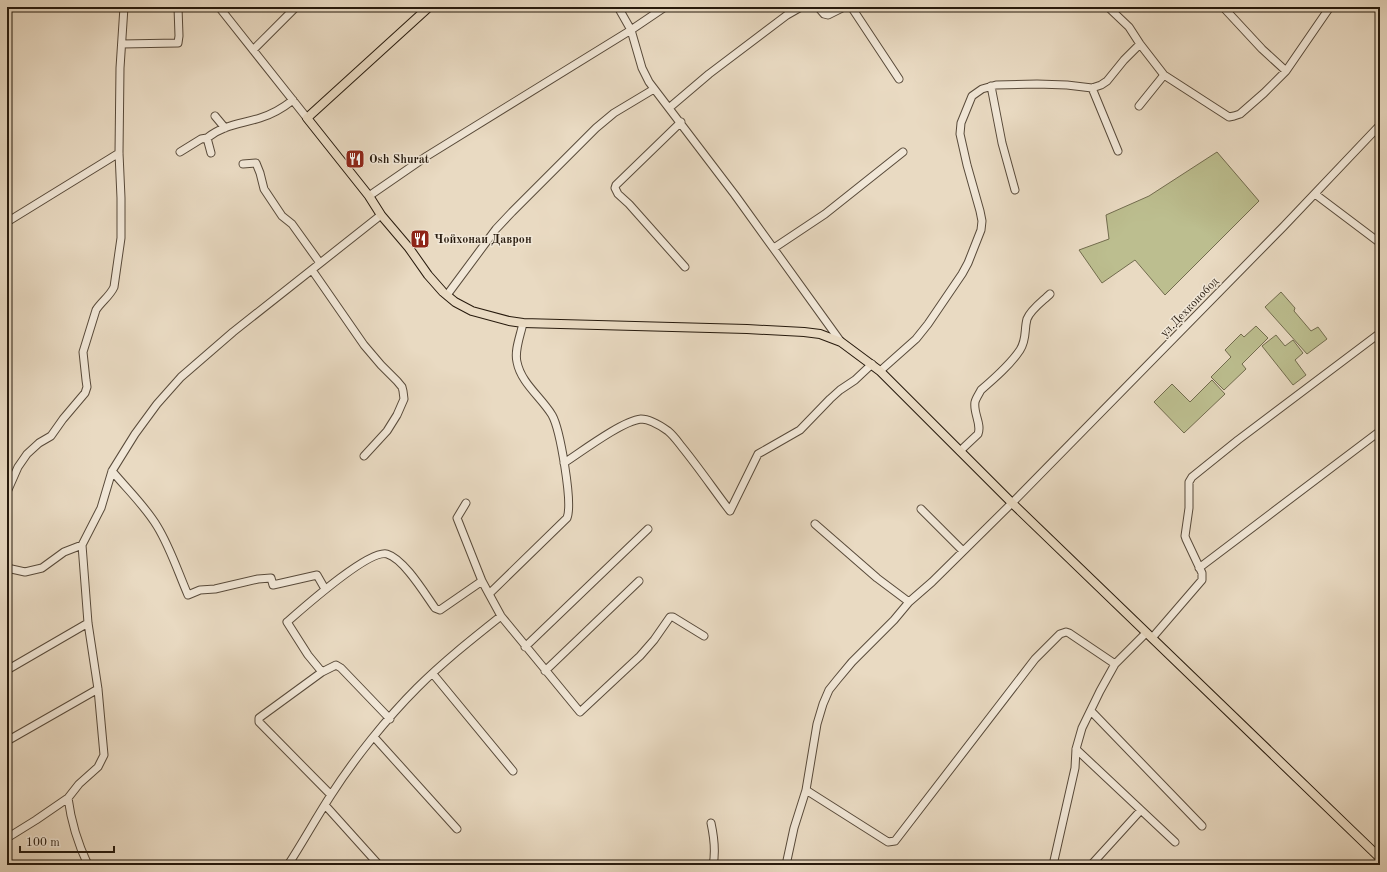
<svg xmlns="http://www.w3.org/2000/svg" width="1387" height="872" font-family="'Old Standard TT',serif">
<rect width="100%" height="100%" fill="#e9dac2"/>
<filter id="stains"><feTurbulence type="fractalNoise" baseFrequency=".005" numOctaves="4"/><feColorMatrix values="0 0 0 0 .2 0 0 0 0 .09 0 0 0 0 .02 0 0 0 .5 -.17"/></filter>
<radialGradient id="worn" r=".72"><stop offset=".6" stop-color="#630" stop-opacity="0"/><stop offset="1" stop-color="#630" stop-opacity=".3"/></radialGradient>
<path fill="#bcbe8f" stroke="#726c4e" d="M1217,152L1259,201L1165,295L1135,260L1102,283L1079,250L1109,239L1106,215L1149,196Z
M1281,292L1295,308L1294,311L1311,331L1318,327L1327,339L1307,354L1265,307Z
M1256,326L1268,338L1242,364L1246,369L1224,390L1211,377L1231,357L1225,350L1241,334L1244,337Z
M1276,335L1285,346L1293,340L1303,353L1295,360L1306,375L1293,385L1262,346Z
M1212,380L1225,394L1184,433L1154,402L1172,384L1190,402Z"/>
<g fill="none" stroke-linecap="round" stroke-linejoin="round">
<g stroke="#584a3a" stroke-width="9">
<path id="minor" d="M219,7L307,118
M618,7L631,30L665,7
M818,7L824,14L828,15L844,7
M850,7L852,8L899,79
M1108,7L1129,27L1140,44L1164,75L1229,117L1234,116L1240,114L1264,93L1286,71L1330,7
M1223,7L1262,49L1286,71
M122,44L178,43L179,36L178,7
M253,50L296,7
M991,86L1002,143L1015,190
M1092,88L1118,151
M1139,106L1164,75
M669,108L709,74L787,15L801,7
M215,116L225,128
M681,122L616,185L615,188L618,194L629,204L685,267
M180,152L201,139L207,138
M211,153L207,138C223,125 241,124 260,118C273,114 283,108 293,100
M243,164L256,163L260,173L264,189L282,216L292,224L320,263
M1315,194L1380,243
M369,196L427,156L631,30L642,68L649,82L735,195L841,342
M7,222L119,153
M774,248L825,214L903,152
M312,270L364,345L381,365L397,381L402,387L403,391L404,399L397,415L387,431L364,456
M447,295L496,229L512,212L596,128L614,113L654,89
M880,371L916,339L928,324L962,274L968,263L981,230L982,221L980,211L967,165L960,134L961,123L972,96L982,89L996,85L1037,84L1067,85L1092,88L1101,85L1107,81L1124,60L1140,44
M960,451L978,434C982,424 973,413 975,402C976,398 979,394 981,390C995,378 1010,365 1020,350C1027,339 1024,330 1027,319C1031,309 1043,301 1050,294
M564,463C581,452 622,421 641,419C650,419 661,426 668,431C674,436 678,442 682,447C699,468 714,490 730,511L758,454L800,430L830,399L840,390L855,380L872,364
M112,471C127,489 145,506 157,526C170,547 178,572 188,595L200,590L215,589L258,579L271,578L273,585L317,575L325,589
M7,492L18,467L27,454L39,443L51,436L63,419L85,393L87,387L86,380L83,352L96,310C101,302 110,296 114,287L121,238V198L119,153L120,68L124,7
M466,503L457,518L482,581
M921,509L963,551
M815,524L877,578L909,602
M7,568L25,572L42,568L64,552L82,545
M1199,568L1380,431
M489,594L501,616L580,712L640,656L654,640L670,617H673L704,636
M1152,638L1202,580V573L1186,539L1185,536L1189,508V482L1192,477L1238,440L1380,333
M525,647L648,529
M7,670L88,623
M545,671L639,581
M322,672L308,655L287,622C302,609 369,549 387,554C404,559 425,594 435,608L440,610L482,581L489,594L567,518C573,503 560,429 552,415C541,397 521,383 517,362C514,350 521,334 523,323
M433,674L513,771
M1091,711L1202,826
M374,737L457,829
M7,741L98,689
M1076,749L1175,842
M806,790L888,842L895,841L1035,659L1060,634L1066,632L1069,633L1115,664L1146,633
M331,795L259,722V718L322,672L336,665L341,668L390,719
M325,805L379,865
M711,823C714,837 716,851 713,865
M7,838L36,820L68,798
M88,865C78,844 71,821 68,798L79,784L98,767L104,755L98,689L88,623L82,545L101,508L112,471L135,434L157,404L181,377L233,332L381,215
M288,865C303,842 316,818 331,795C354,759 387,718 417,688C443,662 472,639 501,616
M786,865L794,828L806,790L817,724L823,704L829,690L837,680L852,662L894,620L909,602L932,582L1012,503L1284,226L1380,125
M1053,865L1075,768L1076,749L1082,728L1100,691L1115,664
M1091,865L1141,810"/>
</g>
<g stroke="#271a0d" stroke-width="10">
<path id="major" d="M429,7L307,118L369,196L381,215L409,248L428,275L443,292L455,302L472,311L509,321L523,323L747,329L804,332L820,334L841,342L880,371L1012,503L1380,858"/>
</g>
<use href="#minor" stroke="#f1e7d7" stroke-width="7"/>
<use href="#major" stroke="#e9dac2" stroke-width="8"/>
</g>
<defs>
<g id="restaurant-square" transform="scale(1)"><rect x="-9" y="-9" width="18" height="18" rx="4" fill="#8f2418" stroke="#f1e7d7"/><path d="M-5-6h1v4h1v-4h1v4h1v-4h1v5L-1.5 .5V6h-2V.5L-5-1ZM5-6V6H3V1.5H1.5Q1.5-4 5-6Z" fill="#fff"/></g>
</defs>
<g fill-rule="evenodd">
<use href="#restaurant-square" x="355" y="159"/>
<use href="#restaurant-square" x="420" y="239"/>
</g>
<g text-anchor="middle" stroke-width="3" stroke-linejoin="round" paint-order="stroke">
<g font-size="12" font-weight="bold" fill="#271a0d" stroke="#f1e7d7" text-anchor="start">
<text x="369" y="163">Osh Shurat</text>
<text x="434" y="243">Чойхонаи Даврон</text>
</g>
<g font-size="12" fill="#271a0d" stroke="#f1e7d7">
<text transform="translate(1189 307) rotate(-46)" y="4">ул.Дехконобод</text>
</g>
</g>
<rect width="1387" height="872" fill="none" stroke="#e9dac2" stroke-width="24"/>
<rect x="8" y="8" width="1371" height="856" fill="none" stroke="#271a0d" stroke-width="2"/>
<rect x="12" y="12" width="1363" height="848" fill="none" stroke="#271a0d"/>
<path d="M20 846v6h94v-6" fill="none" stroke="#271a0d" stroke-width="2"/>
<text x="26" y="846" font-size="12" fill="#271a0d" stroke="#f1e7d7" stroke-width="3" paint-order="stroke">100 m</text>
<rect width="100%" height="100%" filter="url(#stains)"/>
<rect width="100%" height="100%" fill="url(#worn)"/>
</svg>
